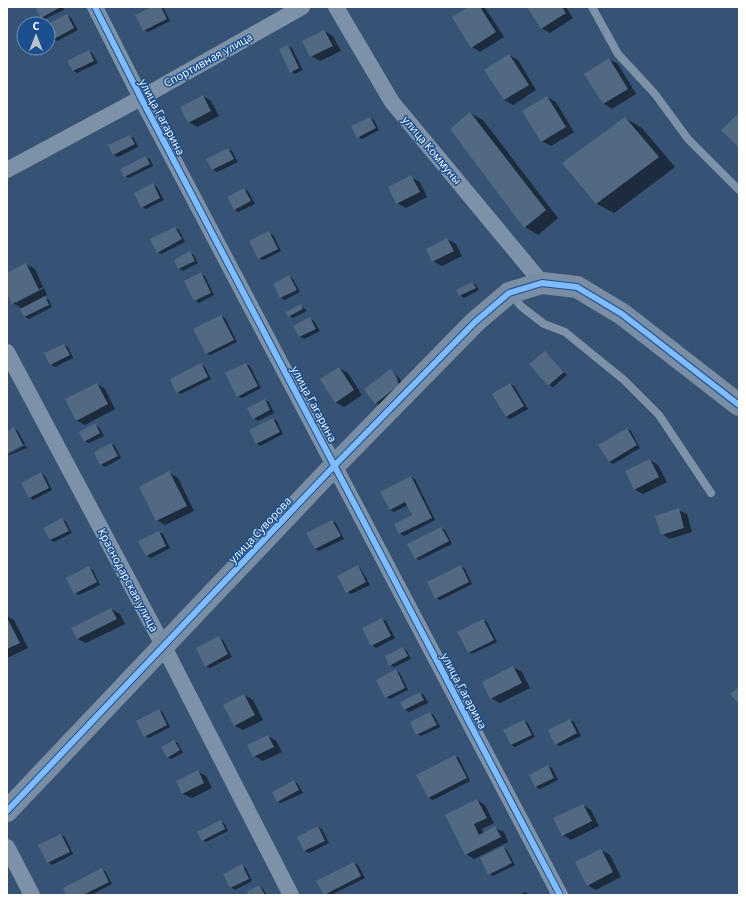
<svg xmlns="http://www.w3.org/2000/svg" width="746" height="902" font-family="'Open Sans',sans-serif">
<rect width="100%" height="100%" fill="#365274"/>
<path fill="#0007" d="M41,7H63L64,10L45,19L41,17Z
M154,7H163L170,21L148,32L144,30Z
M470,7L485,8L504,37L480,52L472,47Z
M528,7H566L573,18L550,33L541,28Z
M67,15L71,18L78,30L57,41L53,39L48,29V25Z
M324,31L333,36L341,51L320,61L311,56Z
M288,46L292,48L303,70L295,74L291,72Z
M89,51L93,54L98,63L77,73L73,71Z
M509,55L518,60L536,90L513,105L504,100Z
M609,59L618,64L636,94L612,109L604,104L585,74Z
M203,96L211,101L219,116L197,127L189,122Z
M547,97L556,102L574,132L551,146L542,141L524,112Z
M470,113L483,120L558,218L538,235L525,227L451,129Z
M370,118L374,120L379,130L362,139L358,137Z
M625,118L642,128L675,167L614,213L597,204L564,163Z
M130,136L134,138L138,147L118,157L114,155L110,146Z
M228,149L232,151L238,162L217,172L213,170Z
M146,157L150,159L153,166L129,178L125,176Z
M411,177L420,182L427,197L406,208L397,203Z
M153,185L157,187L164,200L146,209L142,207Z
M244,189L248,191L255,204L238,212L235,209L228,197Z
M175,228L179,230L185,242L161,254L157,252Z
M269,233L273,235L281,251L263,260L259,258Z
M447,239L456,244L462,256L442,266L433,261Z
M190,253L194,255L198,263L183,271L179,268Z
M26,264L35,269L43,287L16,300V303L44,288L47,295L43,297L49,300L52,307L29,319L25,317L23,309L13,303L7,292V274Z
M201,274L205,276L214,295L199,303L195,300Z
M289,276L293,279L300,292L285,300L281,298Z
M472,283L476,285L479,290L464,298L460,295Z
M301,305L307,311L293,318L289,316Z
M221,316L225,318L237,342L210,355L206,353Z
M310,318L314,321L320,331L304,339L300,337Z
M64,345L68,347L73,358L55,367L51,364L46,354Z
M545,352L567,375L553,387L549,385Z
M246,364L250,366L261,388L242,398L238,396Z
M201,365L205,367L211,379L181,394L177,392Z
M339,368L348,373L362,395L344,407L335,402Z
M391,370L400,379L403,387L380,406L376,403L365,389Z
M97,384L105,389L115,409L85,425L76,420Z
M510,384L514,386L528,409L510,419L506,417Z
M265,400L269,402L274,413L258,421L254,418Z
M273,419L277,421L283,434L260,446L256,443Z
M95,425L99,427L104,436L89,443L85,441Z
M14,428L18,431L25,444L7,452V432Z
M627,429L631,431L640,448L613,464L609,462Z
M111,444L115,446L121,458L105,467L101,464Z
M25,445L27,448L7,456V455Z
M650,460L658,465L667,482L643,494L634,489Z
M41,473L45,476L52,490L33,500L30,497Z
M169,473L178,478L194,511L165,525L157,520Z
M411,477L415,479L435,520L404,536L400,533L413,515L408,505L394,512L390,510Z
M678,510L687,514L692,532L670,539L662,534Z
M62,519L66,522L72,533L54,542L50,540Z
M332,521L336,523L344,539L319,551L315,549Z
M441,528L445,530L452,544L419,560L415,558Z
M159,532L163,534L170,548L151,558L147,556Z
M358,566L361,569L370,585L351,594L347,592Z
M461,566L465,569L472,584L440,600L436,598Z
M89,568L93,570L100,585L79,595L75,593Z
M111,609L120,614L125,624L86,643L78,639Z
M7,616L14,620L28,648L7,658Z
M382,619L386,621L395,638L376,648L372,645Z
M483,620L487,622L497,642L472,654L468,652Z
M219,638L223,640L232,657L210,668L206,666Z
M403,648L407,651L411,659L394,667L390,665Z
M513,667L522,672L530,688L500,703L491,698Z
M396,671L400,673L408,690L390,699L386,697Z
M420,693L424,695L428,703L409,712L405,710L401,703Z
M244,695L253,700L263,720L243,730L235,726Z
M159,710L163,713L170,727L149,738L145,736Z
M430,713L434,715L440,727L421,736L417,734Z
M570,720L574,722L581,736L560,746L556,744Z
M524,721L528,723L535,737L515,747L511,745Z
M268,736L276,741L282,752L263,761L254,756Z
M174,741L178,743L183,753L171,759L167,757Z
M455,756L459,758L470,781L433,800L429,798Z
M548,766L552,768L558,780L540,789L536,787L530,775Z
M198,772L206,776L212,788L192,798L183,794L177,782Z
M294,781L298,784L303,793L281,803L277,801Z
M477,800L485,805L494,823L482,829L484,834L495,828L504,832L508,842L474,859L466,854Z
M583,805L591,810L599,826L571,840L563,835Z
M221,821L225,824L228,831L206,842L202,840Z
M318,827L322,829L329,843L309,853L305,851L298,837Z
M61,835L65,837L73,854L52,865L48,862Z
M503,847L507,850L515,865L493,876L489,874Z
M601,850L610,855L621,877L596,890L587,885Z
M354,863L358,865L365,878L331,895L324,894Z
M242,866L246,868L252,881L235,890L231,887Z
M102,869L106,872L112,884L91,895H68Z
M259,886L263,889L267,895H250Z
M525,892L530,895H520Z"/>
<path fill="#526984" d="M39,7H61L41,18L36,9Z
M152,7H161L167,19L143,31L135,15Z
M468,7H480L496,32L471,48L452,17Z
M527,7H562L566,13L541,29Z
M67,14L74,28L52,40L48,32V24Z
M324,30L333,46L310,57L302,41Z
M288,45L299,68L290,73L279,49Z
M89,50L94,61L73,71L67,61Z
M509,54L529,85L504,100L484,70Z
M609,58L628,89L603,104L584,74Z
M203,95L211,111L188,123L180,107Z
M547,96L566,127L541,142L522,111Z
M470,112L546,210L524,228L450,129Z
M739,113V148L721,130Z
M370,117L376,128L357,138L351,126Z
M625,117L659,157L596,204L562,163Z
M130,135L135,144L113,155L108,145Z
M228,148L234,159L212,170L206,159Z
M146,156L150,164L124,177L120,169Z
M411,175L420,192L396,204L388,187Z
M153,183L160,198L141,208L134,193Z
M244,188L251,201L234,210L227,197Z
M175,227L182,239L157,253L150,239Z
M269,231L278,249L258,259L249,241Z
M447,238L454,251L432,262L426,249Z
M190,251L195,261L178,269L174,260Z
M26,263L39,290L12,304L7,294V273Z
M201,272L211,293L194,301L184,281Z
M289,275L297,290L280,298L273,284Z
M472,282L476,288L459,296L456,290Z
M45,296L49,305L24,317L20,309Z
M301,304L303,309L288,317L286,312Z
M221,315L234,340L206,354L193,329Z
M310,317L316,329L299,337L293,326Z
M64,344L70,355L50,365L44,353Z
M545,351L564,372L548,386L529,364Z
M201,363L208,377L176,393L170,379Z
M246,363L258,386L237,397L225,373Z
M339,367L354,390L335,403L320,379Z
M391,369L396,376L399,385L375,404L364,389Z
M97,383L108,404L76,421L65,399Z
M510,383L524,406L506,417L492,394Z
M265,399L270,410L253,419L247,408Z
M273,418L280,432L256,444L249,430Z
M95,423L100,433L84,442L79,432Z
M14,427L23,445L7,453V431Z
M627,428L637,445L609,462L598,445Z
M111,443L118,456L100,465L94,452Z
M650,459L659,477L634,490L625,471Z
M169,471L187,506L156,521L139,487Z
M41,472L49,488L29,498L21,483Z
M411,476L432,518L399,534L394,524L412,515L405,502L390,510L380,492Z
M679,508L684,528L661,535L655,516Z
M62,518L69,531L50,540L43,528Z
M332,520L341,536L315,549L306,533Z
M441,527L449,541L415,559L407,544Z
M159,531L166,546L146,556L138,541Z
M358,565L366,582L346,593L337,576Z
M461,565L469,582L435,599L427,582Z
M89,566L97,582L74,594L66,578Z
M111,608L117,619L77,639L71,628Z
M7,618L20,643L7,649Z
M382,618L391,636L371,646L362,628Z
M483,619L494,640L468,653L457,632Z
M219,636L228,654L205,667L196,648Z
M403,647L408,656L389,666L385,656Z
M513,666L522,683L490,699L482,682Z
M396,669L405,688L385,698L376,680Z
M739,687V704L730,694Z
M420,692L424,700L404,710L400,702Z
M244,694L255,715L234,726L223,705Z
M159,709L167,725L144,737L136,721Z
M430,712L437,725L416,735L410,722Z
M570,719L577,733L555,745L548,730Z
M524,720L532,735L511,745L503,730Z
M268,735L274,747L253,757L247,745Z
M174,740L180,750L167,758L161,747Z
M455,755L467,778L428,798L416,775Z
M548,765L554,778L535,787L529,775Z
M198,770L204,783L182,794L176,781Z
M294,780L299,790L277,802L272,792Z
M477,799L487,818L474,824L479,835L495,826L501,837L465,855L445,815Z
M583,804L592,821L562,836L553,818Z
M221,820L225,829L202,841L197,832Z
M318,826L325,841L304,851L297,837Z
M61,834L70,852L47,863L38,845Z
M503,846L512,863L488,875L480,858Z
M601,849L613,872L587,886L575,862Z
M354,862L361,876L324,895L316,881Z
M242,864L249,879L230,888L223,874Z
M102,868L109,882L83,895H66L63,888Z
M259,885L265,895H249L247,892Z"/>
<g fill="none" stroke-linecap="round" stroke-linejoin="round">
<path stroke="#7d92a8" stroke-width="8" d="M592,7L618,54L655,94L688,139L739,190
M511,295L522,307L544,324L565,332L624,380L659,415L711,493"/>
<path stroke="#7d92a8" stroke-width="16" d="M95,7L141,98L560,895
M336,7L392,102L542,283
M7,170L141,98L302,7
M7,352L164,647L291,895
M7,847L32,895"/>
<path stroke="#798da4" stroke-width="22" d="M7,811L335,465L475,322L509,293L542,283L577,287L622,314L739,405"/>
<g stroke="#1b4f8f" stroke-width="8">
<path id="cycleway" d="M95,7L141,98L560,895
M7,811L335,465L475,322L509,293L542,283L577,287L622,314L739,405"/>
</g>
<use href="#cycleway" stroke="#80bcff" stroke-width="6"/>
</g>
<g text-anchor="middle" stroke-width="3" stroke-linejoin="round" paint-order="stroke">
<g font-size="11" fill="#fff" stroke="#1b4f8f">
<text transform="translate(208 60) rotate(-29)" y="4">Спортивная улица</text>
<text transform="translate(162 117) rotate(62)" y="4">улица Гагарина</text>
<text transform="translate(432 150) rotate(50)" y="4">улица Коммуны</text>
<text transform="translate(314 404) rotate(62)" y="4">улица Гагарина</text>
<text transform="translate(260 530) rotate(-47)" y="4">улица Суворова</text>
<text transform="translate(128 580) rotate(62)" y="4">Краснодарская улица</text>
<text transform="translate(464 691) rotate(62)" y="4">улица Гагарина</text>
</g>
</g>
<rect width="746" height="902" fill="none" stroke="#ffffff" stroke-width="16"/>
<g transform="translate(36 36)"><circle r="19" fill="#1b4f8f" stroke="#7695bc"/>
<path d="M0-3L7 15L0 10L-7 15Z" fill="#b9c2ce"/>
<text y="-6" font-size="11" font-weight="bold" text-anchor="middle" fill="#ffffff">С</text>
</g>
</svg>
